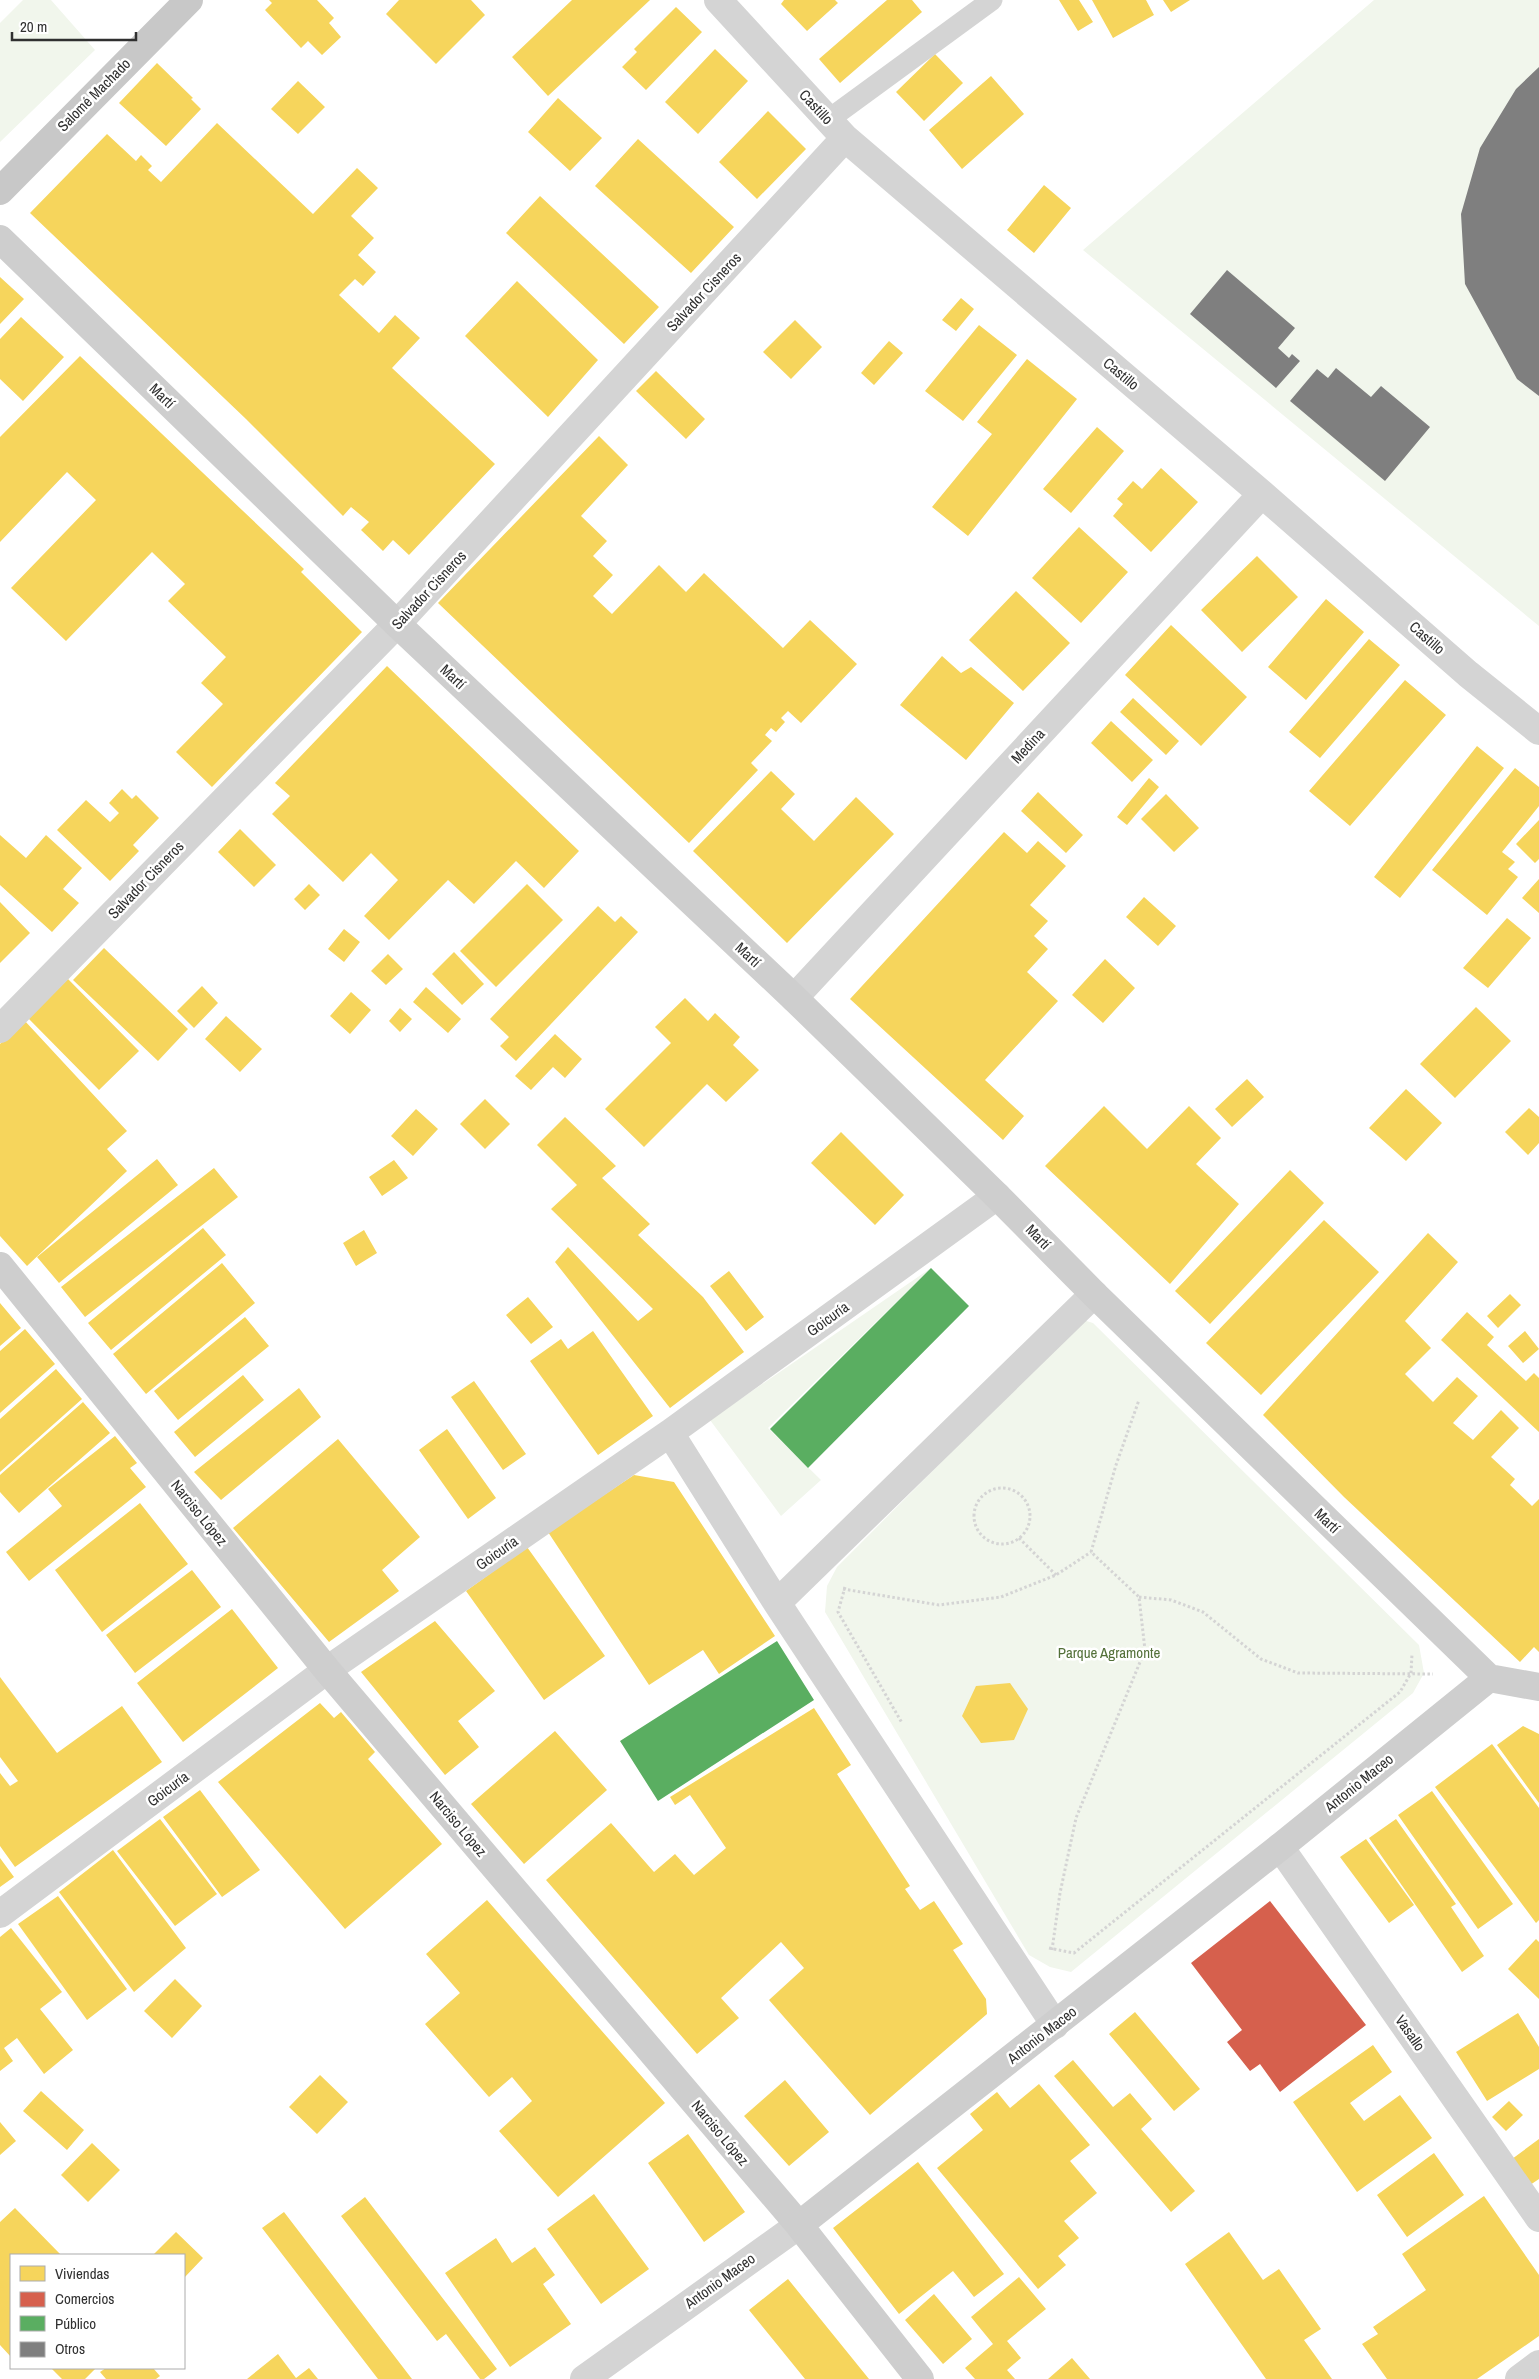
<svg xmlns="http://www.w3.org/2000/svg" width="1539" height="2379" font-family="'Archivo Narrow',sans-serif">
<rect width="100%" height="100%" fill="#fff"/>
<path fill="#f1f6ec" d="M23,0H51L95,50L0,142V23Z
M1374,0H1539V626L1083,250Z
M931,1268L768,1428L821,1480L781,1516L710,1420Z
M1083,1320L1093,1323L1419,1645L1424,1673L1413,1693L1071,1972L1050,1967L1029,1955L825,1612L827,1586L837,1567Z"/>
<path fill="#f6d55c" d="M269,0H317L334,18L329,23L341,37L322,55L308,41L301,48L265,10L272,3Z
M399,0H471L485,15L436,64L386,14Z
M572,0H650L548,96L512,57Z
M784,0H835L838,3L807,31L781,4Z
M887,0H912L922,12L840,83L819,59Z
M1059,0H1079L1093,22L1078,31Z
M1092,0H1146L1154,15L1113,38Z
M1163,0H1190L1171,12Z
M676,7L702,32L646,90L622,67L637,52L634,49Z
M715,49L748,81L698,134L665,102Z
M935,54L963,83L924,121L896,92Z
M157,63L193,98L191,99L201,109L166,146L119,103Z
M991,76L1024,114L962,169L929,130Z
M298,81L325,107L298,134L271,109Z
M558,98L602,138L570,171L528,132Z
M768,111L806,149L757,199L719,162Z
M217,123L313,214L357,168L378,188L351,216L374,238L358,255L376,272L363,286L355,279L339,295L379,333L395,315L420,338L392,368L495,464L409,555L393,540L383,551L361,530L369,522L351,507L343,516L246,419L30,213L107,134L136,161L141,155L152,166L148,170L161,182Z
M638,139L734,227L691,273L595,186Z
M1044,185L1071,208L1034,253L1007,230Z
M540,196L659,307L624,344L506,233Z
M0,277L24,299L0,324Z
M517,281L598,360L548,417L465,336Z
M961,298L974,309L956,331L942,320Z
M21,317L64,357L23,401L0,379V339Z
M795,320L822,347L791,379L763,352Z
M979,325L1017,355L963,421L925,391Z
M889,341L903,353L874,385L861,373Z
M80,356L304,569L301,572L362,632L212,787L176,752L223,704L201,683L226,657L168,601L185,584L152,552L66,641L11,588L96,500L67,472L0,542V437Z
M1027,359L1077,399L968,536L932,507L992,434L977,422Z
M656,371L705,419L686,439L636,391Z
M1097,427L1124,451L1071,513L1043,489Z
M599,436L628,465L581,516L607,541L593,556L613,575L593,596L612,614L659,565L686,592L704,573L783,648L810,620L857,664L801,723L788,711L781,718L785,722L776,732L771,728L765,735L772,741L751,763L758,770L689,843L438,603Z
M1161,468L1198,502L1151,552L1113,516L1123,504L1117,499L1133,481L1142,489Z
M1079,527L1128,572L1081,623L1032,578Z
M1257,556L1298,597L1242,652L1201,610Z
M1016,591L1070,643L1023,691L969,640Z
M1326,599L1364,632L1306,700L1268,667Z
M1171,625L1247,697L1201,746L1125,675Z
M1369,639L1400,665L1320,758L1289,732Z
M942,656L961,673L971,667L1014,703L966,760L900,705Z
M387,666L579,851L544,888L516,861L474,904L448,880L389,940L364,916L398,880L371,853L343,882L272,814L290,796L275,783Z
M1405,680L1446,715L1350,826L1309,791Z
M1133,698L1179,741L1166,755L1120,712Z
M1111,721L1153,760L1132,782L1091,743Z
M1477,746L1504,768L1400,898L1374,877Z
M1515,768L1539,787V806L1502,852L1515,862L1508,869L1518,877L1487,915L1432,870Z
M771,771L795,794L781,809L814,841L856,797L894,834L787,943L693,851Z
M1149,778L1159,787L1127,825L1117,817Z
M122,789L132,799L136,795L159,818L133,845L139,851L110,881L57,830L86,800L110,822L119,813L109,803Z
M1038,792L1083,835L1066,853L1021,811Z
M1166,794L1199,828L1174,852L1141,819Z
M1539,820V859L1535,863L1516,844Z
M240,829L276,865L254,887L218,852Z
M1004,832L1027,853L1038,841L1066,866L1030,905L1048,921L1034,936L1048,949L1027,972L1058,1001L985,1080L1024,1116L1003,1140L850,999Z
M0,835L26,858L46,835L82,868L63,889L79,903L52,932L0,885Z
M1539,879V913L1522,898Z
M309,884L320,895L305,910L294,899Z
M527,884L563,920L496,987L460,951Z
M1144,897L1176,926L1158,946L1126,917Z
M0,902L30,933L0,963Z
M598,906L615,922L621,916L638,932L516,1061L500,1046L509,1037L490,1019Z
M1507,918L1531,938L1488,988L1463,968Z
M344,929L360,942L344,962L328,949Z
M104,948L188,1029L158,1061L73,980Z
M454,952L484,984L462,1005L432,974Z
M388,954L403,969L386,985L371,971Z
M1105,959L1135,988L1103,1023L1072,995Z
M68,979L139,1051L99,1090L28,1018Z
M202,986L218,1003L194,1028L177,1011Z
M426,987L461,1019L448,1033L413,1002Z
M351,992L371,1010L350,1034L330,1016Z
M685,998L708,1021L715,1013L740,1037L733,1045L759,1070L726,1102L707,1084L644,1147L605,1109L671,1043L655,1027Z
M1476,1007L1511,1041L1455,1098L1420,1064Z
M400,1008L412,1019L400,1032L389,1021Z
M226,1016L262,1049L240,1072L205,1039Z
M24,1020L127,1131L107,1149L127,1171L27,1266L0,1236V1044Z
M555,1034L582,1059L565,1078L553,1067L531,1090L515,1076Z
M1247,1079L1264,1097L1232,1127L1215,1109Z
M1406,1089L1442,1123L1406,1161L1369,1128Z
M485,1099L510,1124L485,1149L460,1124Z
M1104,1106L1147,1149L1189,1106L1221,1138L1196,1164L1239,1204L1170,1284L1045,1166Z
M1529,1108L1539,1117V1143L1528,1155L1505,1132Z
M416,1109L438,1129L413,1156L391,1136Z
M565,1117L616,1166L602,1178L650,1224L638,1235L703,1297L744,1352L670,1408L555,1262L568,1247L638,1321L653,1309L551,1209L577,1185L537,1145Z
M841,1132L904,1195L875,1225L811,1163Z
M157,1159L178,1185L59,1283L37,1257Z
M394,1160L408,1178L382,1196L369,1177Z
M214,1168L238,1197L85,1317L61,1287Z
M1290,1170L1324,1203L1210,1324L1175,1291Z
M1324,1220L1379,1272L1261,1395L1206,1343Z
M203,1228L226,1255L111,1350L88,1323Z
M364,1230L377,1253L356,1266L343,1243Z
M1428,1233L1458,1262L1405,1321L1431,1348L1405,1374L1433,1402L1457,1377L1478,1396L1453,1423L1473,1440L1501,1410L1519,1428L1491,1457L1515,1479L1510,1485L1532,1506L1539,1499V1652L1534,1647L1520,1662L1344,1497L1263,1415Z
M222,1263L255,1303L146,1394L113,1354Z
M729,1271L764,1317L746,1331L710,1286Z
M1510,1294L1521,1305L1498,1328L1487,1316Z
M528,1297L553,1327L531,1344L506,1315Z
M0,1303L21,1328L0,1346Z
M1467,1312L1494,1337L1487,1345L1526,1381L1534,1373L1539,1378V1432L1441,1340Z
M245,1317L269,1346L178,1420L154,1391Z
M25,1329L55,1364L0,1413V1351Z
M593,1331L653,1416L598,1455L530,1361L561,1339L568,1349Z
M1525,1331L1539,1349L1523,1363L1508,1346Z
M56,1369L82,1399L0,1472V1419Z
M243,1375L264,1400L195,1457L174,1432Z
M474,1381L526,1454L503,1470L451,1397Z
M299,1388L321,1417L221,1500L194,1472Z
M83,1402L110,1433L19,1513L0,1492V1475Z
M447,1429L496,1498L468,1519L419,1450Z
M115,1436L137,1463L130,1468L146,1487L29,1581L6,1552L62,1506L48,1489Z
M338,1439L420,1537L382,1570L399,1591L329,1642L233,1528Z
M634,1475L674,1482L775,1636L719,1674L703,1650L649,1685L548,1532Z
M140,1503L188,1564L102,1632L55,1570Z
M527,1547L605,1656L544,1700L466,1591Z
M192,1570L221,1607L135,1673L106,1635Z
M232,1609L278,1668L183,1742L137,1683Z
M435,1621L495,1691L458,1721L479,1747L445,1775L361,1672Z
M0,1677L57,1753L122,1706L162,1762L15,1867L0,1846V1773L10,1786L18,1781L0,1757Z
M1010,1683L1028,1709L1014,1740L981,1743L962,1716L976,1686Z
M320,1703L334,1718L341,1712L375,1752L368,1759L442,1844L345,1929L218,1782Z
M814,1708L851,1765L837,1774L910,1886L905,1889L920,1910L934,1901L963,1944L953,1950L986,1999L987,2014L870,2115L769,2000L804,1968L781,1942L721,1998L739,2018L697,2054L546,1880L611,1823L654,1872L675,1854L694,1875L726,1848L690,1795L675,1805L670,1797Z
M1523,1726L1539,1734V1803L1497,1745Z
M555,1731L607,1790L524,1864L471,1804Z
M1492,1744L1539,1808V1920L1536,1923L1435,1787Z
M200,1790L260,1870L222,1897L163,1817Z
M1432,1791L1513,1904L1478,1929L1398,1815Z
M160,1819L217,1894L175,1926L117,1851Z
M1396,1819L1456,1904L1451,1907L1484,1956L1462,1972L1369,1838Z
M1366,1839L1414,1905L1389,1923L1340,1857Z
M113,1850L186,1948L134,1992L59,1892Z
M0,1858L14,1877L0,1887Z
M58,1896L127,1989L87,2020L18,1924Z
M487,1900L665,2103L558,2197L499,2131L532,2101L512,2077L489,2097L425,2024L460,1993L426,1954Z
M11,1928L62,1992L40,2009L73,2050L44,2074L17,2038L4,2048L13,2061L0,2071V1937Z
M1536,1939L1539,1942V1999L1508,1969Z
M175,1979L202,2006L172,2038L144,2011Z
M1135,2012L1200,2089L1174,2111L1109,2034Z
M1518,2013L1539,2047V2069L1487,2101L1456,2052Z
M1373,2045L1392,2072L1350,2103L1364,2121L1400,2095L1432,2138L1357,2192L1293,2102Z
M1073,2060L1113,2107L1130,2093L1152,2119L1141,2129L1195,2191L1171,2212L1054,2076Z
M320,2075L348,2102L317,2134L289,2107Z
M785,2080L829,2132L789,2166L744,2116Z
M1039,2084L1090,2145L1070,2161L1097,2193L1064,2221L1079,2238L1058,2256L1066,2265L1038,2289L937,2168L983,2130L970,2114L997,2092L1010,2108Z
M41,2091L84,2130L67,2150L23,2111Z
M1509,2101L1523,2115L1506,2131L1492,2117Z
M0,2122L16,2141L0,2155Z
M688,2134L745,2212L704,2242L648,2163Z
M1539,2139V2179L1530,2185L1512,2159Z
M92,2143L120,2170L88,2202L61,2175Z
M1434,2153L1464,2195L1407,2237L1377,2195Z
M918,2162L1004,2274L974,2297L953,2271L899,2314L833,2228Z
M594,2194L649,2269L601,2304L547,2229Z
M1484,2196L1539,2275V2336L1477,2379H1387L1362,2344L1378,2334L1373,2327L1426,2290L1402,2254Z
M365,2197L497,2369L484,2379H480L446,2334L437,2341L341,2216Z
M15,2208L61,2255H11V2357L0,2345V2222Z
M284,2212L412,2379H378L262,2228Z
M176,2232L203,2258L184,2278V2255H153Z
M1229,2232L1263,2280L1279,2269L1321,2329L1304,2340L1332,2379H1266L1185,2264Z
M496,2238L512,2263L535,2247L555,2275L543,2284L571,2324L510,2367L445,2273Z
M1019,2277L1046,2309L1007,2341L1021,2358L1007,2370L1015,2379H975L965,2368L993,2344L971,2317Z
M788,2279L869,2379H805L749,2310Z
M934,2294L972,2339L943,2364L905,2320Z
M278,2354L296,2378L309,2368L318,2379H247Z
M1072,2358L1090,2379H1048Z
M51,2368H96L85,2379H62Z
M106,2368H153L160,2376L156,2379H106L100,2372Z"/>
<path fill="#d6604d" d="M1270,1901L1366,2025L1280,2092L1260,2064L1250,2071L1227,2042L1242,2030L1191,1963Z"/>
<path fill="#5aae61" d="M931,1268L969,1306L808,1468L770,1429Z
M777,1641L814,1700L658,1801L620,1741Z"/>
<path fill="#7f7f7f" d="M1539,67V396L1517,379L1465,284L1461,214L1480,148L1516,89Z
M1227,270L1295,328L1278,348L1289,358L1292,354L1300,361L1276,388L1190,314Z
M1336,368L1371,397L1381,386L1430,427L1385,481L1290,401L1317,369L1328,378Z"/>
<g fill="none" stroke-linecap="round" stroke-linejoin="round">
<path stroke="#d4d4d4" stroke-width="3" stroke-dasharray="2.5 2.5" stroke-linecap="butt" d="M974 1516a28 28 0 1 1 56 0a28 28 0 1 1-56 0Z
M1019,1538L1056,1575
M845,1587L838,1612L902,1723
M843,1589L939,1605L1001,1597L1056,1575L1091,1552
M1139,1597L1171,1600L1203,1612L1261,1659L1298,1673L1433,1674
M1049,1948L1074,1953L1400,1692L1411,1673L1412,1654
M1052,1950L1060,1893L1076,1818L1145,1650L1139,1597L1091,1552L1116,1465L1139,1400"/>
<path stroke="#d4d4d4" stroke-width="21" d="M828,120L992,0"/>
<path stroke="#d4d4d4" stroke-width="28" d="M718,0L845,138L1262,494L1468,674L1539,731
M794,998L1262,494
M0,1029L397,624L845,138
M670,1433L777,1603L1055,2025
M777,1603L1094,1294
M1280,1847L1539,2218
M0,1914L327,1670L670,1433L997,1196
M584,2379L799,2225
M1519,2379L1539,2364"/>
<path stroke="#cecece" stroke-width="28" d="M0,239L397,624L794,998L997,1196L1094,1294L1489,1678
M0,1266L327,1670L799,2225L920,2379
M1489,1678L1539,1687
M799,2225L1280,1847L1489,1678"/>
<path stroke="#c8c8c8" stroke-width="28" d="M0,191L189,0"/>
</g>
<g text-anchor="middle" stroke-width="5" stroke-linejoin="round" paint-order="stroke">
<g font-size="15" fill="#303030" stroke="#fff">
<text transform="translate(94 95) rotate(-45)" y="5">Salomé Machado</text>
<text transform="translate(816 107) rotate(47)" y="5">Castillo</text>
<text transform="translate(704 292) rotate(-47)" y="5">Salvador Cisneros</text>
<text transform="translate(1121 374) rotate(40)" y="5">Castillo</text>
<text transform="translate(162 396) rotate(44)" y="5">Martí</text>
<text transform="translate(429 590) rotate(-47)" y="5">Salvador Cisneros</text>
<text transform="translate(1427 638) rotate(41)" y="5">Castillo</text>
<text transform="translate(453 677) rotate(43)" y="5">Martí</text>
<text transform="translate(1028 746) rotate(-47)" y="5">Medina</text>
<text transform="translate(146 880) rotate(-46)" y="5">Salvador Cisneros</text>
<text transform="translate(748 955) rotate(43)" y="5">Martí</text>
<text transform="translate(1038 1237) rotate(46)" y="5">Martí</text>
<text transform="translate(828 1319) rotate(-36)" y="5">Goicuría</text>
<text transform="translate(199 1513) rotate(51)" y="5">Narciso López</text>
<text transform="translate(1327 1521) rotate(44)" y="5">Martí</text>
<text transform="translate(497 1553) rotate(-35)" y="5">Goicuría</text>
<text transform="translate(1359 1783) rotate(-39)" y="5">Antonio Maceo</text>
<text transform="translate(168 1789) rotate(-37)" y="5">Goicuría</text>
<text transform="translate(458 1824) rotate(50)" y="5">Narciso López</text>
<text transform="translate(1410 2033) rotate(55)" y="5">Vasallo</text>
<text transform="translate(1042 2035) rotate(-38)" y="5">Antonio Maceo</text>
<text transform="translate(720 2133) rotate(50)" y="5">Narciso López</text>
<text transform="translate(720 2281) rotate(-36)" y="5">Antonio Maceo</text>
</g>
<g font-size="15" fill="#537039" stroke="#fff">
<text x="1109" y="1658">Parque Agramonte</text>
</g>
</g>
<rect x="10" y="2254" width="175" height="115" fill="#ffffff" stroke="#acacac"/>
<rect x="20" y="2266" width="25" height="15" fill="#f6d55c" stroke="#acacac"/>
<text x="55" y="2279" font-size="15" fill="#303030">Viviendas</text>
<rect x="20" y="2292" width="25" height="15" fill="#d6604d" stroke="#acacac"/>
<text x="55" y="2304" font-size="15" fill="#303030">Comercios</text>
<rect x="20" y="2316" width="25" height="15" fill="#5aae61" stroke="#acacac"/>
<text x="55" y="2329" font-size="15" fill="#303030">Público</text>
<rect x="20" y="2342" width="25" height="15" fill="#7f7f7f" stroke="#acacac"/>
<text x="55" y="2354" font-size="15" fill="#303030">Otros</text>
<path d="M12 32v8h124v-8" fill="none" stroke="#303030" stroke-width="2.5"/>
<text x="20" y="32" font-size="15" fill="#303030" stroke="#ffffff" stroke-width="4" paint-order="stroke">20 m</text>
</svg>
